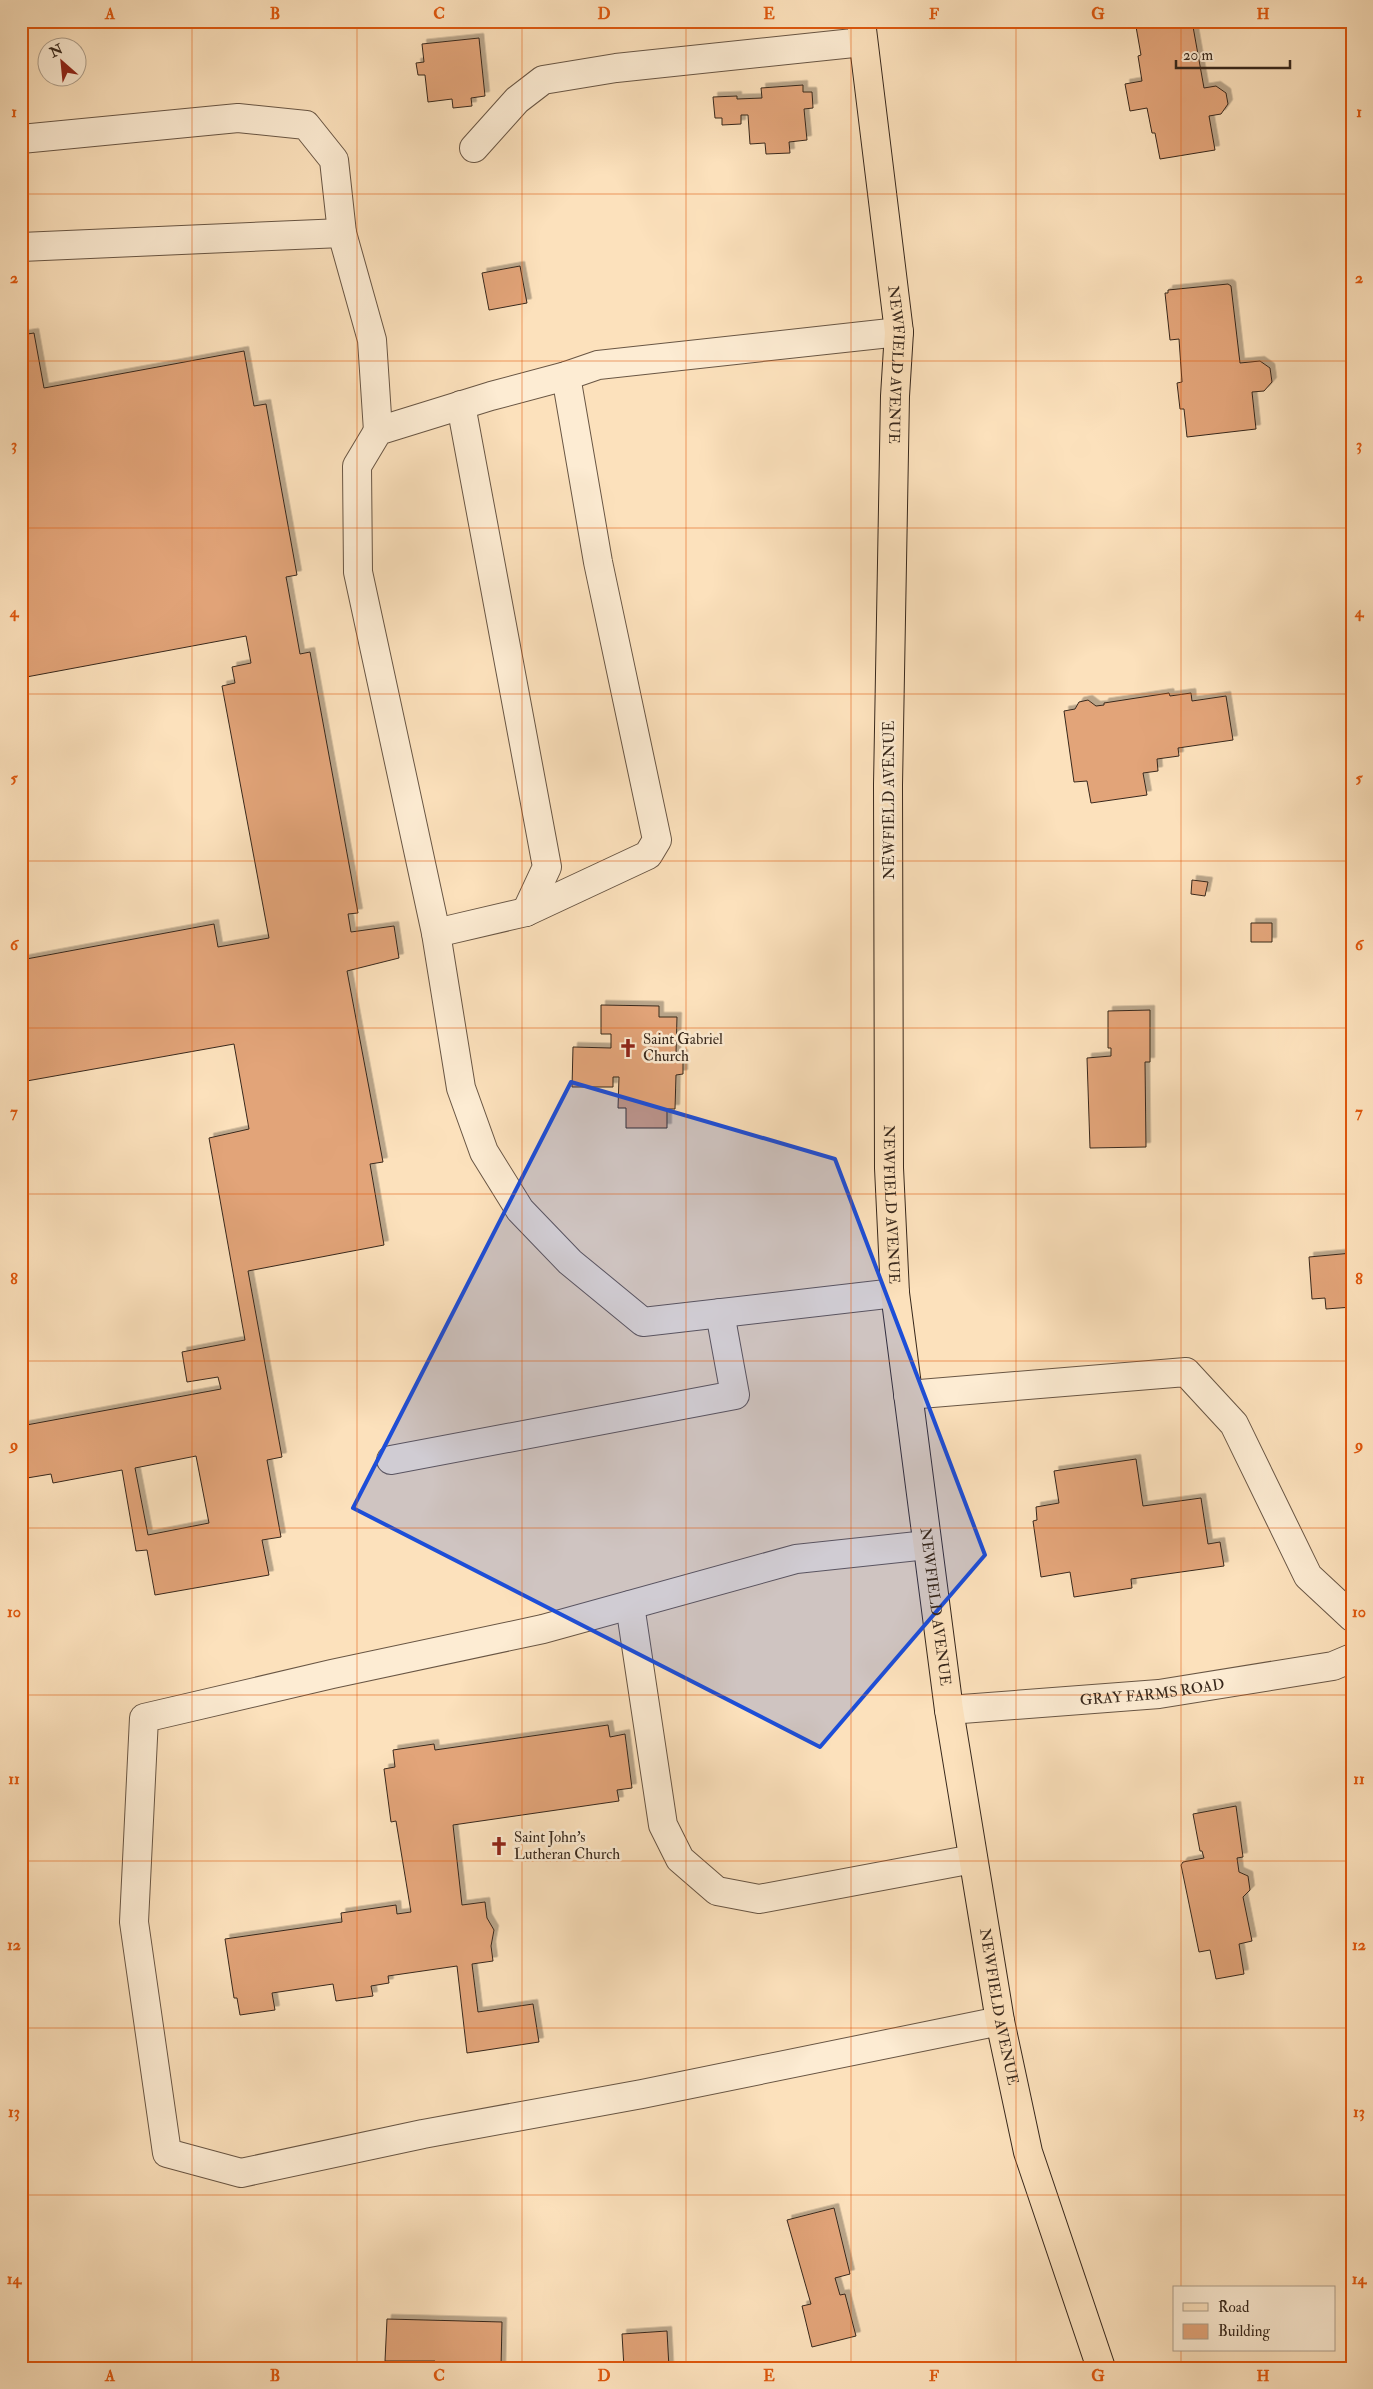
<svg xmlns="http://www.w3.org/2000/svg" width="1373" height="2389" font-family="'IM FELL Double Pica',serif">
<defs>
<filter id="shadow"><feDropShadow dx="4.5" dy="-4.5" stdDeviation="0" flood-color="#0004"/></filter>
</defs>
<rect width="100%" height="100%" fill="#fce1bc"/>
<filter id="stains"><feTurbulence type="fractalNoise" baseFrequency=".004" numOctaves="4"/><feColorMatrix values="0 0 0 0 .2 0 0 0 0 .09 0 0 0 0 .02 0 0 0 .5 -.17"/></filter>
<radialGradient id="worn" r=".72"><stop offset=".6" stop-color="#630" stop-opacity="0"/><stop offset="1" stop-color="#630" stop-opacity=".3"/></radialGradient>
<path fill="#e2a479" stroke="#38281c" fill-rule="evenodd" filter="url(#shadow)" d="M1135,21H1192L1204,88L1216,86L1226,93L1228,104L1221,114L1209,116L1215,150L1160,159L1155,133H1152L1147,108L1130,111L1125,84L1142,81L1138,56L1141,55Z
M479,38L485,96L471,98L472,106L453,108L452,99L428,102L425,75H418L416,63L424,62L422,44Z
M803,85V92H812L813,108L804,109L807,140L789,142L790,153L766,154L765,143L750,144L748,115H741V124L722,125V118H715L713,97L737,96V99L762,98L761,88Z
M520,266L527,303L489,310L482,273Z
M1228,284L1231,286L1240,363L1260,361L1270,368L1272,382L1264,391L1252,392L1256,429L1187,437L1184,409H1180L1177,383L1182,382L1179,339L1170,340L1165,293H1168V290Z
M34,333L44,388L244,351L254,406L266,404L297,575L286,577L287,582L300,654L310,652L358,913L348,914L351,932L394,926L399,958L347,971L383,1162L370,1164L384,1245L248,1271L282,1457L267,1460L281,1537L262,1540L269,1575L155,1595L147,1550L136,1551L122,1470L53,1483L51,1474L21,1479V1440H24L21,1426L221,1389L218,1377L187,1382L182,1352L245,1340L209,1138L249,1129L234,1044L21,1082V960L214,924L218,947L269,938L222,686L235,683L232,667L251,663L246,636L21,678V335ZM196,1456L209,1523L148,1535L135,1468Z
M1169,693L1170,696L1191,693L1192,701L1226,696L1233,740L1178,748L1179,756L1157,759L1158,771L1143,773L1147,795L1091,803L1087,781L1074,782L1064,711L1075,709L1079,702L1088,700L1096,706L1104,705V703Z
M1192,880L1208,882L1205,896L1191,894Z
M1251,923H1272V942H1251Z
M601,1005L659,1006V1017H677L676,1054H683V1074L676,1075L675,1109H667V1128H626V1108H618L619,1077H613V1087H572L573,1047L611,1048V1034H601Z
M1150,1010V1062H1145L1146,1147L1090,1148L1087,1058L1111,1056V1048H1108V1011Z
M1352,1253V1307L1326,1309L1325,1298L1312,1299L1309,1257Z
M1136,1459L1143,1506L1201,1498L1208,1544L1220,1542L1224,1566L1131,1579L1132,1588L1074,1597L1070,1572L1041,1577L1033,1521L1037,1520L1036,1507L1059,1503L1054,1471Z
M608,1725L610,1737L625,1734L632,1788L617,1790L619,1801L453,1825L462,1905L485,1902L487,1918L494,1930L491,1946L493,1961L472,1964L478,2012L533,2004L539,2042L467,2053L457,1966L388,1976L389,1983L371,1986L373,1996L336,2001L333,1984L272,1993L275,2010L240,2015L237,1998H234L225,1939L342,1922L341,1913L396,1905L397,1914L411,1912L396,1821L391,1822L384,1769L395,1767L393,1750L434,1744L435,1750Z
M1236,1806L1243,1857L1237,1858L1239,1872L1248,1876L1250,1890L1243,1897L1252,1941L1239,1944L1244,1974L1216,1979L1210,1950L1199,1952L1181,1865L1183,1862L1204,1858L1202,1851H1200L1193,1814Z
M834,2208L850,2274L835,2278L840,2295L845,2294L856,2336L812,2347L802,2306L811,2304L787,2220Z
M387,2319L502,2322L501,2368H435V2361H385Z
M667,2331L669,2368H624L622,2334Z"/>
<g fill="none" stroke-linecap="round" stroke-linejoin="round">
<g stroke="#695644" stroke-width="30">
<g id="minor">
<path d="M21,139L238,118L306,125L334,160L342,233L372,340L378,431"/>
<path d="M474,148L517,100L543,80L616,68L863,42"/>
<path d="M21,247L342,233"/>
<path d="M461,405L547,867L526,912"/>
<path d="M436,933L526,912L648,855L657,840L598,562L566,376"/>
<path d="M895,1293L643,1322L570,1262L520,1210L484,1152L461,1088L436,933L358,572L357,466L378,431L491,396L566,376L598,365L899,332"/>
<path d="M908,1395L1186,1372L1234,1424L1308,1576L1352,1617"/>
<path d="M391,1460L735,1395L720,1313"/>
<path d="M927,1545L796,1559L543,1629L332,1674L144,1718L134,1922L167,2153L241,2173L423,2134L642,2094L1000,2021"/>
<path d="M630,1605L663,1825L680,1859L717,1891L759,1899L973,1859"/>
<path id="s1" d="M949,1710L1159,1694L1333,1666L1352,1658"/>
</g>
</g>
<g stroke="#38281c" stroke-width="30">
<g id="major">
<path id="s2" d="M861,21L899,332L895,396L888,785L889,1168L895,1293L949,1710L1000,2021L1028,2152L1101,2368"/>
</g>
</g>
<use href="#minor" stroke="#fdecd3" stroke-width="28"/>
<use href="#major" stroke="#fce1bc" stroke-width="28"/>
</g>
<path fill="#1d4ed8" fill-opacity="0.2" stroke="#1d4ed8" stroke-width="4" stroke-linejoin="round" d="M571,1082L835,1159L985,1555L820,1747L353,1508Z"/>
<path fill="none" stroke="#df570d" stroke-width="1" stroke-opacity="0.55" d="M192,21V2368M357,21V2368M522,21V2368M686,21V2368M851,21V2368M1016,21V2368M1181,21V2288M21,194H1352M21,361H1352M21,528H1352M21,694H1352M21,861H1352M21,1028H1352M21,1194H1352M21,1361H1352M21,1528H1352M21,1695H1352M21,1861H1352M21,2028H1352M21,2195H1352M1181,2350V2368"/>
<defs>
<g id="church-bare" transform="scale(1.5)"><path d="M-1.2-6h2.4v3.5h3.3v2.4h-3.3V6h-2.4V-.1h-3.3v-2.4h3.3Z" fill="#8f2418" stroke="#fdecd3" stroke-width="2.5" paint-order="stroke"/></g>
</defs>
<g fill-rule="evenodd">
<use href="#church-bare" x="628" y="1048"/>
<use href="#church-bare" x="499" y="1846"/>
</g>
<g text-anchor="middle" stroke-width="5" stroke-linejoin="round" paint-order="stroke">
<g font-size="15" fill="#38281c" stroke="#fdecd3">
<text dy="5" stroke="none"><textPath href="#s2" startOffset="346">NEWFIELD AVENUE</textPath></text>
<text transform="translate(889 800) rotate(-90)" y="5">NEWFIELD AVENUE</text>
<text dy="5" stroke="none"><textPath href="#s2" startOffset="1186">NEWFIELD AVENUE</textPath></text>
<text dy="5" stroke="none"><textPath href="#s2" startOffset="1591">NEWFIELD AVENUE</textPath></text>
<text dy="5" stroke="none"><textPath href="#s1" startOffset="204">GRAY FARMS ROAD</textPath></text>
<text dy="5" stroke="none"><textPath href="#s2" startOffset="1996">NEWFIELD AVENUE</textPath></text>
</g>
<g font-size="15" fill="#38281c" stroke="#fdecd3" text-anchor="start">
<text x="643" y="1044">Saint Gabriel<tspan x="643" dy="17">Church</tspan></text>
<text x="514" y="1842">Saint John's<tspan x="514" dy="17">Lutheran Church</tspan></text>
</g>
</g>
<rect width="1373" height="2389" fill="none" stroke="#fce1bc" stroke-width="55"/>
<rect x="1173" y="2286" width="162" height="65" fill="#fdecd3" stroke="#ae9e8a"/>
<rect x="1183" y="2303" width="25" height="8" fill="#fce1bc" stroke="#ae9e8a"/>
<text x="1218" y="2312" font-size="15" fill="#38281c">Road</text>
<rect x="1183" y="2324" width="25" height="15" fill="#e2a479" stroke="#ae9e8a"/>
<text x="1218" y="2336" font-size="15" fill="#38281c">Building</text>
<g transform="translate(62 62) rotate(333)"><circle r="24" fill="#fdecd3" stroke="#ae9e8a"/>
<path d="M0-4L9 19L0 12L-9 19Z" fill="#8f2418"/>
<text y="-8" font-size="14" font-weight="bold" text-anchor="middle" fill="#38281c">N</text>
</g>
<path d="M1176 60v8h114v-8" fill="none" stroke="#38281c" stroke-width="2.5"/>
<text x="1183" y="60" font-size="15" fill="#38281c" stroke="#fdecd3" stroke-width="4" paint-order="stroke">20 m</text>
<rect x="28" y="28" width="1318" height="2334" fill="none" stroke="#df570d" stroke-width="2"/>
<g font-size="16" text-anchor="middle" font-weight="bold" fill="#df570d">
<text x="110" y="19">A</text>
<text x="275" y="19">B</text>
<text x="439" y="19">C</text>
<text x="604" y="19">D</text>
<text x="769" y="19">E</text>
<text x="934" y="19">F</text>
<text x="1098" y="19">G</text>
<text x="1263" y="19">H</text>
<text x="14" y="117">1</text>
<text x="1359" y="117">1</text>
<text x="14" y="283">2</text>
<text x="1359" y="283">2</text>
<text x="14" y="450">3</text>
<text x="1359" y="450">3</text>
<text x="14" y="617">4</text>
<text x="1359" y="617">4</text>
<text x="14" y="783">5</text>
<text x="1359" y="783">5</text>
<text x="14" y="950">6</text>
<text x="1359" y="950">6</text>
<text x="14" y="1117">7</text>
<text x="1359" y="1117">7</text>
<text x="14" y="1284">8</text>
<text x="1359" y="1284">8</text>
<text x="14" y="1450">9</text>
<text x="1359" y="1450">9</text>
<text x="14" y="1617">10</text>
<text x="1359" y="1617">10</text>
<text x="14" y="1784">11</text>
<text x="1359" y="1784">11</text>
<text x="14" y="1950">12</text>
<text x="1359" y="1950">12</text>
<text x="14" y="2117">13</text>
<text x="1359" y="2117">13</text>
<text x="14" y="2284">14</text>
<text x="1359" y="2284">14</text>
<text x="110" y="2381">A</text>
<text x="275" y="2381">B</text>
<text x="439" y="2381">C</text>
<text x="604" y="2381">D</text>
<text x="769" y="2381">E</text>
<text x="934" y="2381">F</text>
<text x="1098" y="2381">G</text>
<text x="1263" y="2381">H</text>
</g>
<rect width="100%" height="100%" filter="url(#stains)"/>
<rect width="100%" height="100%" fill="url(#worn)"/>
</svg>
